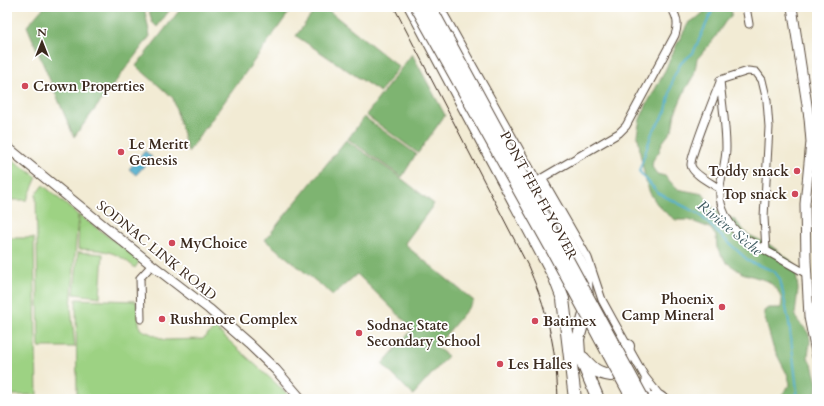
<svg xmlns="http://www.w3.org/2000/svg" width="824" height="406" font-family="Cardo,serif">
<rect width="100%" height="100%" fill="#fff"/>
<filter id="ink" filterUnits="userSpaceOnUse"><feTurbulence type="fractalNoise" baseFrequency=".025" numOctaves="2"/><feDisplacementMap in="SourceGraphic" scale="8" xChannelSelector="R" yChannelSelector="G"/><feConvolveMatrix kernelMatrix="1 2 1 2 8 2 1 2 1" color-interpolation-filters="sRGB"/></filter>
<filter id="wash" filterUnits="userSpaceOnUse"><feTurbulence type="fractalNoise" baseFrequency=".012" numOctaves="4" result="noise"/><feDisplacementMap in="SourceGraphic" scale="16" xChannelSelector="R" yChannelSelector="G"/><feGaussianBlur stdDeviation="0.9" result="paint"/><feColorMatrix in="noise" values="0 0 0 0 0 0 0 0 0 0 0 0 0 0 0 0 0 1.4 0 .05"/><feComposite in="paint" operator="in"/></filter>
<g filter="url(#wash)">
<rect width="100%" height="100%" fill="#f2ebd4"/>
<path fill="#9dd283" stroke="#6c7e50" d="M7,156L37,177L27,200H7Z
M43,185L78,215L71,308L75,347H39L36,194Z
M79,215L140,260L135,268C115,250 104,250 78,249Z
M7,238H34L37,395H7Z
M78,252L103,254L100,297L74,294Z
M76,299L136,301L140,329L165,340L203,339L215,328L293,399H77Z"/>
<path fill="#7eb471" stroke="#5c6f48" d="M44,7H144L150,36L74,137L27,26Z
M148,7H172L157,27L152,22Z
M182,7H293L188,152L173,98L136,66Z
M317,7H324L399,67L380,92L296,36Z
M706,7L732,8L731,16L725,22L714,39L697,59L694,75L685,90L675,113L672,130L662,143L659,152L653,160L652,167L657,174L665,176L677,189L703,194L713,208L736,221L747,234L770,245L795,264L798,289L795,315C797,323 806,327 809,335C813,345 803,358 812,364L817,383L815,399H779L790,384L788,376L773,347L764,315V311L768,308H781L782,300L777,289L768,281L742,273L726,262L717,248L716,236L710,228L689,220H676L666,213L657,204L650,193L646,182L640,153L639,142L637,135L640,119L647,104L663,75L677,44L689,22L697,18L703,13Z
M412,54L445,115L418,153L366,115Z
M364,117L416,154L402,177L348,139Z
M346,140L397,175L434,204L405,243L410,249L474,301L436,347L448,356L413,395L382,364L413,329L357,274L333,295L265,240Z"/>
<path fill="#4dadcc" stroke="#446c75" d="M145,151L152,157L136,175L129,169Z"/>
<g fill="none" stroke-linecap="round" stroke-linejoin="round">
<path stroke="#4dadcc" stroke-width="2" d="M714,7L693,53L681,63L673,78L666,111L652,133L639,171L658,193L699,214L719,234L750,262L774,271L780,279L789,322L797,390L794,399"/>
</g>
</g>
<g filter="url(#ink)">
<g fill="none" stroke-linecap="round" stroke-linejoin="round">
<g stroke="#564739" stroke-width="9">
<path id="street" d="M746,7L749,24
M720,80C722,103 726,125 726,148C726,162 721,175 720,188C718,207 729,225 742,237L807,274
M720,80L748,71L756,72L762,80L767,101L769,127L764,217L766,250
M720,189C713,184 692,174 691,165C690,156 715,95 720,82
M141,319L140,278L152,265
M645,380L648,399
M660,396L645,377L613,320L602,300L588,258L542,178L619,133L626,126L675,35C679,24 677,17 671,7"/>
</g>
<g stroke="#564739" stroke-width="11">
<path id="secondary" d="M792,7L809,118L811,142L805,204L806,260L809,317L817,357
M7,147L152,265L209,309L249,344L276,370L301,399
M649,399L654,396H660L664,399"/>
</g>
<g stroke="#564739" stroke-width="14">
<path id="highway" d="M411,7L555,278L563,299L575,399
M437,7L580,263L586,278L587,307L578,339L579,354L598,399
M583,358C592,368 596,373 611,375L625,366L628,346"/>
</g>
<use href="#street" stroke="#fff" stroke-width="7"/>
<use href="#secondary" stroke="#fff" stroke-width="9"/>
<use href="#highway" stroke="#fff" stroke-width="12"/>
<path stroke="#3b2a1e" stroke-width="1" d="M394,7L528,266C535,283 542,299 546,316C554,343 557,371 558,399"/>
<g stroke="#564739" stroke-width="14" stroke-linecap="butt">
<path id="highway-bridge" d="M417,7L552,249L633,399
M430,7L643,399"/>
</g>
<use href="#highway-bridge" stroke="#fff" stroke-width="12"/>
</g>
</g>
<g fill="#d1495b" stroke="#fff" stroke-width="1.5">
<circle cx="25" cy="86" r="4"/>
<circle cx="121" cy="152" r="4"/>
<circle cx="797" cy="171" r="4"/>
<circle cx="795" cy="194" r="4"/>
<circle cx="172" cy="243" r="4"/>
<circle cx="722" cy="307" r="4"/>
<circle cx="162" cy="319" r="4"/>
<circle cx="535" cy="321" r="4"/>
<circle cx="359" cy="333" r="4"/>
<circle cx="500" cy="364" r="4"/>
</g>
<g text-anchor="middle" stroke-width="3.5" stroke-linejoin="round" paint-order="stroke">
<g font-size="14" font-weight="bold" fill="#3b2a1e" stroke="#fff" text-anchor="start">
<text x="33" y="91">Crown Properties</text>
<text x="129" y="149">Le Meritt<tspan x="129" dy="16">Genesis</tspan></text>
<text x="789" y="176" text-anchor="end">Toddy snack</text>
<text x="787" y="199" text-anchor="end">Top snack</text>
<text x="180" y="248">MyChoice</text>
<text x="714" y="304" text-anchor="end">Phoenix<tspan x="714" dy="16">Camp Mineral</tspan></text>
<text x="170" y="324">Rushmore Complex</text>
<text x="543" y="326">Batimex</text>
<text x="367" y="330">Sodnac State<tspan x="367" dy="16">Secondary School</tspan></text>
<text x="508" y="369">Les Halles</text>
</g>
<g font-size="14" fill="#3b2a1e" stroke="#fff">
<text transform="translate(539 195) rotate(61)" y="5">PONT FER FLYOVER</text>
<text transform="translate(157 250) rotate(39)" y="5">SODNAC LINK ROAD</text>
</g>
<g font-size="15" font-style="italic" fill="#425e64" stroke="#fff">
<text transform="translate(730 228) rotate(39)" y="5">Rivière Sèche</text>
</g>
</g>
<rect width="824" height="406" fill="none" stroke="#fff" stroke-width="24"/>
<g transform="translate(42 42)" stroke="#ffffff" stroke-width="3" paint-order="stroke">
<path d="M0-3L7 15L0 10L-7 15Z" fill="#3b2a1e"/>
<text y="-6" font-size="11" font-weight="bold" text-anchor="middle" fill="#3b2a1e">N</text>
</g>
</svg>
